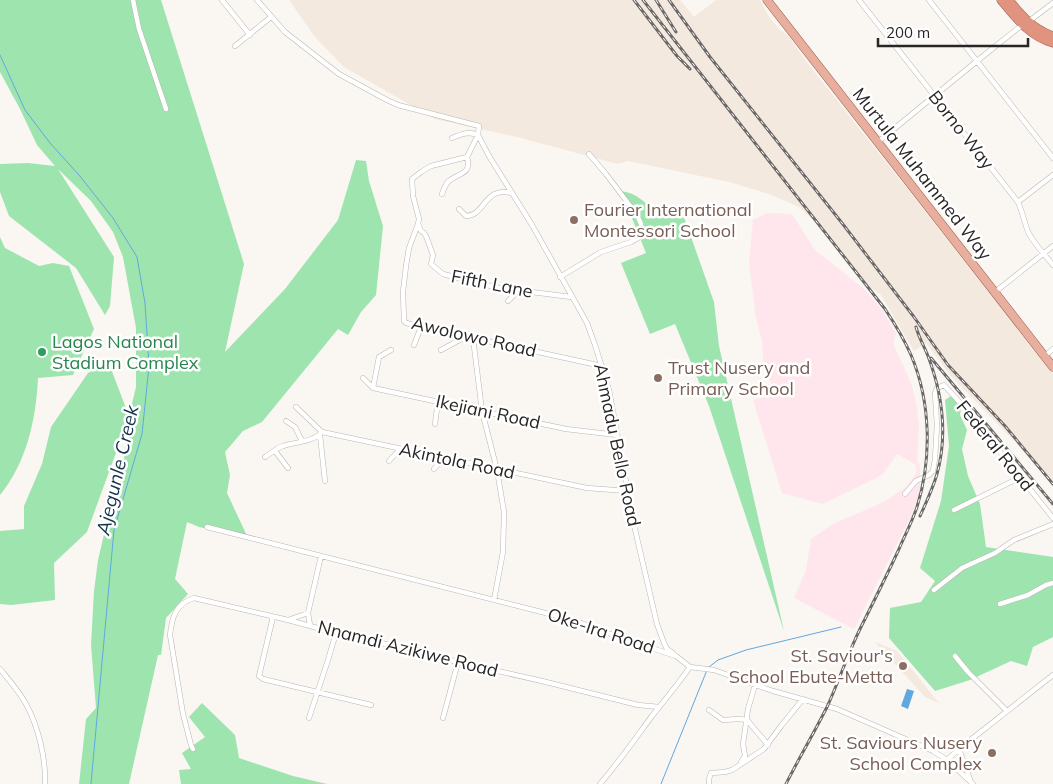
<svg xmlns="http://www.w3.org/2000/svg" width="1053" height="784" font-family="Mulish,sans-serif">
<rect width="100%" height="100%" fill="#faf6f2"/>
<path fill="#f3e9df" d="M289,0H680L694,17L716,0H760L768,15L778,28L788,36L809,65L1053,373V481L950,375L926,343L914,351L881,295L868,286L818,224L799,207L769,194L729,182L628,161L618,164L517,137L435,119L344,67L315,37Z
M875,642L897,651L939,703L925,697Z"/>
<path fill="#ffe5ec" d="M767,213L792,214L815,250L865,290L883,311L896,334L893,343L911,383L916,403L919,424L917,461L920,466V490L912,514L854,629L794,598L806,570L811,539L833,524L884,502L905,488L916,474V465L897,454L882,475L823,504L782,493L753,400L777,393L764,370L762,341L756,318L749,263L753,220Z"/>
<path fill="#9ee4ae" d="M0,0H161L244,264L225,352L285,289L338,220L356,160L366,161L369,181L383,226L376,295L361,312L348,335L338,329L262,422L243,431L225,452L230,475L227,493L248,538L199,527L187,522L175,579L188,594L166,618L161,655H158L129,784H79L86,719L96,708L91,645L94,591L98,560L110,509L124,459L128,420L87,532L54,563L55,600L11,605L0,604V531L24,529V506L42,464L51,427L88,373L108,361L129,416L136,387V328L123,257L113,232L91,201L58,169L114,257L110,306L105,315L76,268L9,216L0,192V164L28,163L55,166L37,145L20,109L0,72Z
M621,191C638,193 646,204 659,215L681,212L685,220L714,302L719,346L784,631L709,406L675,324L650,334L621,263L646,253Z
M0,237L5,248L39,266L53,263L69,266L94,329L73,375L38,378C36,419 27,462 0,495Z
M951,396L962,401L960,415L967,430L962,449L968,476L980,504L986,547L1053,557V637L1033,647L1027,666L1011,661L970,680L935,691L889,638L890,608L921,602L935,581L920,568L941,501L949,446L945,400Z
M202,703L235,735L239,758L293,776L327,784H181L179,770L191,769L182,753L205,737L189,717Z"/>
<path fill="#61a8e0" d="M907,689L914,691L908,709L901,706Z"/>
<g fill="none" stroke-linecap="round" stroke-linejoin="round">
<path stroke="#61a8e0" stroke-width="1" d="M0,55L25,110L50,143L79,175L113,218L137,257L145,303L149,366L142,434L114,530L91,784
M709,667L718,660L746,650L841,627
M661,784L707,670"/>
<g stroke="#bab6b2" stroke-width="5.5">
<path id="minor" d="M133,0L139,29L166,109
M222,0L250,35
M257,0L285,32L339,74L387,100L398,105L479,126L478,135L467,157L431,166L421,172L412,179L413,196L419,219L418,224L409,248L406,266L403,292L404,321L406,323L414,325L602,366
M859,0L1018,202C1022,211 1024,220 1027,229C1031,241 1045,255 1053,265
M929,0L1053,158
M1028,22L1053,3
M235,46L271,17
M452,138C461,134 469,131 478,135L489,156L532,225L587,323L595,345L609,390L634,525L657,624L664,643L667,649L673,653
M878,142L977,61L1022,25
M442,194C443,191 445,186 447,183C455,173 473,176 467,157
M1018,202L1053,175
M459,209L466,216C485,216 484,186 511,193
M418,224L421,231L424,233L426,236L433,255L431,264L443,274L473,282L500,288L571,297
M560,277L601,252L631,242L638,238L642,233L641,224L637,215L606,174L589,154
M995,292L1053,246
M508,301L518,291
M473,338L482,411L497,470L504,512L503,552L494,600
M414,345L421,327
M441,350L465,337
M1045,356L1053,349
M363,378L373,388L566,429L617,435
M373,388L379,357L391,350
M296,407L322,432L587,488L628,491
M286,421L295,427L302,441
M435,424L438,401
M320,435L325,481
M275,451L288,468
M265,457C271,453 277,448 283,446C296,442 313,442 322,432
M389,461L400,449
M434,469L444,458
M905,494L916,481L929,475L933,471L935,459L937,425L935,393L937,388L944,385L964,407L1053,518
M954,510L1021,477
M207,527L573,620L624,639L676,656L690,667L714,670L773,691L837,709L933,751L947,760L973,784
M934,590L962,568L995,553L1014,540L1053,524
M1000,604L1028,595L1046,585L1053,583
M273,617L259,676L263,679L371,705
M288,620L308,613
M310,625L308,613L321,556
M955,656L968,672L1007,711
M0,669C9,680 19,691 26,704C38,726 46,758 45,784
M709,710L723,720L739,719L747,720L768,745
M309,718L328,660L336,633
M443,718L458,662
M193,749L191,745L183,714L170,635C172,616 176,604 194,598L288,620L336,633L408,649L458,662L542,681L638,705L659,707
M959,749L971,782
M947,760L959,749L1053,675
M741,762L745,756L743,744L748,709L755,685
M600,784C619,762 635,739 652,716C665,700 678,684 690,667
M709,784V779L711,773L725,772L732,770L764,749L781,726L803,699"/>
</g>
<g stroke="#9b5b4a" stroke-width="9">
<path id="primary" d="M767,0L1053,367"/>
</g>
<g stroke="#9b5b4a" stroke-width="9">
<path id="trunk" d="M1001,0C1016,18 1029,36 1053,43
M1009,0C1022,16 1032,28 1053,36"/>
</g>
<use href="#minor" stroke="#fff" stroke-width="4.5"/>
<use href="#primary" stroke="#e8ae9e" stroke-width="8"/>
<use href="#trunk" stroke="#e0937e" stroke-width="8"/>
<g stroke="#6b6867" stroke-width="3">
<path id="rail" d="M634,0L677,56L690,69
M643,0L885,309C895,324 904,339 911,355C931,402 932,459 917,507C912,522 905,535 899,549C887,575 874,601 861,627C848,653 839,681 827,707C814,733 799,758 786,784
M656,0L676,32
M669,0L710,57L842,223L914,317L948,365L1005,426L1053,484
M916,327C919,338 924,346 928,356C942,393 948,434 937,474C933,488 926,503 920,516
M931,358L1053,504"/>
</g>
<use href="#rail" stroke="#fff" stroke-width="1" stroke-dasharray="4" stroke-linecap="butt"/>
</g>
<g fill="#8d6e63" stroke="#fff" stroke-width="2">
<circle cx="574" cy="220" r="5"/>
<circle cx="658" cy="378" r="5"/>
<circle cx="903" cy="666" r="5"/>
<circle cx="992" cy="753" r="5"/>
</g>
<circle fill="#2e9e5b" stroke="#fff" stroke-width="2" cx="42" cy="352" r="5"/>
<g text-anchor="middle" stroke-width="5" stroke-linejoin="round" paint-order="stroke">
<g font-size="18" fill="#282625" stroke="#fff">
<text transform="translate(961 130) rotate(52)" y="6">Borno Way</text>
<text transform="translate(922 174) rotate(52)" y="6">Murtula Muhammed Way</text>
<text transform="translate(492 284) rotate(11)" y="6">Fifth Lane</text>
<text transform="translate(474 337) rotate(13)" y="6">Awolowo Road</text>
<text transform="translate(488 412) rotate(12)" y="6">Ikejiani Road</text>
<text transform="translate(617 445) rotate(78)" y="6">Ahmadu Bello Road</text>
<text transform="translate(995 446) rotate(51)" y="6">Federal Road</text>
<text transform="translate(457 461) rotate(12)" y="6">Akintola Road</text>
<text transform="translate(601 631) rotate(18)" y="6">Oke-Ira Road</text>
<text transform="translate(408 649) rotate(14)" y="6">Nnamdi Azikiwe Road</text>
</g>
<g font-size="18" fill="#785e54" stroke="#fff" text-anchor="start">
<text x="584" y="216">Fourier International<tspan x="584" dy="21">Montessori School</tspan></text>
<text x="668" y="374">Trust Nusery and<tspan x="668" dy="21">Primary School</tspan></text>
<text x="893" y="662" text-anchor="end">St. Saviour's<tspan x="893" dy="21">School Ebute-Metta</tspan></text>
<text x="982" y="749" text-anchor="end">St. Saviours Nusery<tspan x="982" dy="21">School Complex</tspan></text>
</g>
<g font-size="18" fill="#27864d" stroke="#fff" text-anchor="start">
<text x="52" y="348">Lagos National<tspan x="52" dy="21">Stadium Complex</tspan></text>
</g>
<g font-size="19" font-style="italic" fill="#15334b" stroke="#fff">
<text transform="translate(117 470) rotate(-77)" y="7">Ajegunle Creek</text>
</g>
</g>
<path d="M878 38v8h150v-8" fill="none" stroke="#282625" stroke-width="2.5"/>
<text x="886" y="38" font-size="15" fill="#282625" stroke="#ffffff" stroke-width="4" paint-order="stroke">200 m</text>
</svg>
